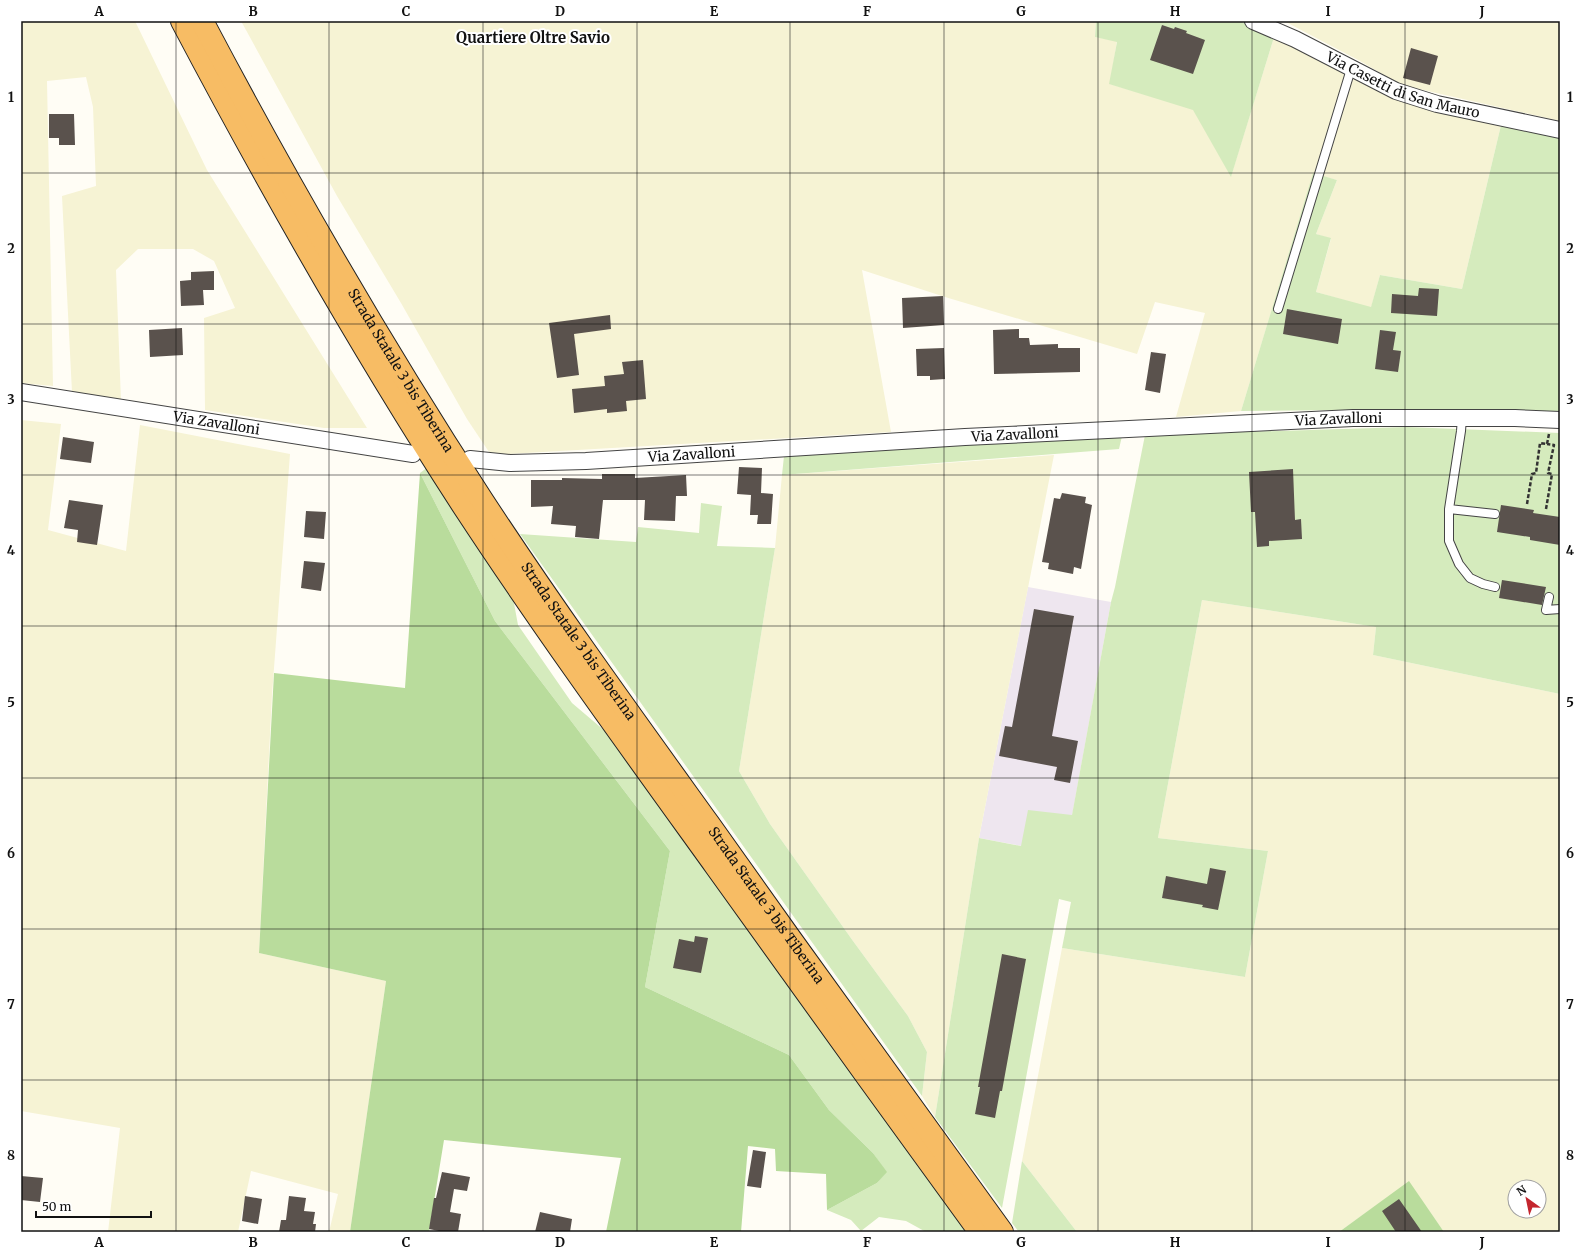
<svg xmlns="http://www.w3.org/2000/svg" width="1581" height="1253" font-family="Merriweather,serif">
<rect width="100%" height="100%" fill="#fffdf5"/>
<path fill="#eee6ef" d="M1028,587L1111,602L1072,816L1022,846L979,838Z"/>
<path fill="#f6f3d4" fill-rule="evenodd" d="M21,21H135L207,170L367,428H324L205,410L204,318L235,308L214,261L193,249H138L116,270L121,401L72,392L62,196L96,186L93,107L86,77L47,81L53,386L21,383Z
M241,21H1096L1095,37L1117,41L1110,84L1193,109L1231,176L1275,34L1344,69L1502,121L1462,289L1380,275L1371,308L1316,292L1331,239L1316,234L1337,180L1313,174L1241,411L1176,417L1205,313L1155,302L1137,354L945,297L862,270L891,432L491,455L467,419L401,303L337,196Z
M1284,21H1560V121L1401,85L1360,61Z
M21,420L61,424L48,530L126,551L140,425L290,454L272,695L259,953L386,981L350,1232H329L338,1194L251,1171L238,1232H108L120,1128L21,1111Z
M1054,455L979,838L935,1117L922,1096L927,1052L908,1016L853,941L770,824L739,771L775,548L782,475Z
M1202,600L1376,627L1373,655L1560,694V1232H1444L1409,1182L1339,1232H1077L1022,1161L1062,948L1245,977L1268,851L1158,838ZM1515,1187H1539V1211H1515Z"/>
<path fill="#d5ebbd" d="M1096,21H1239L1275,34L1231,177L1193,110L1109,84L1117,42L1095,37Z
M1502,121L1560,136V414L1434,409L1241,411L1313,173L1337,180L1316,234L1331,238L1316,292L1371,307L1380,275L1462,289Z
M1407,427L1560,433V694L1373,655L1376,627L1202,600L1158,838L1268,851L1245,977L1062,948L1071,902L1059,899L1002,1208L935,1117L979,838L1021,846L1028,810L1072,815L1111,602L1115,587L1145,435Z
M1122,436L1119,449L782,475L784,456Z
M428,467L513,598L518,625L572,703L612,737L968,1232H926L906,1221L879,1217L861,1231L851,1220L827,1210L877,1183L886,1172L873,1153L829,1110L789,1055L645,987L670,851L495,621L420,473Z
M701,503L722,506L717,546L775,548L739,771L770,824L853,941L908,1016L927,1052L922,1096L520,534L636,542L638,527L699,533Z
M1022,1161L1077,1232H1019L1012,1223Z"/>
<path fill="#b9dc9c" d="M420,473L495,621L670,851L645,987L789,1055L829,1110L873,1153L887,1172L877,1183L827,1210L826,1174L776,1171L775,1149L748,1146L741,1232H606L621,1158L444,1140L429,1232H350L386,981L259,953L274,673L405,688Z
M1409,1181L1444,1232H1339Z"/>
<path fill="#5a524d" d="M1162,25L1174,29L1175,27L1187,31L1186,33L1205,40L1193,74L1150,60Z
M1411,48L1438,56L1430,85L1403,78Z
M49,114H74L75,145H59V138H49Z
M214,271V290H203L204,305L181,306L180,281L191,280V272Z
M1419,288L1439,289L1437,316L1391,313L1392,294L1418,296Z
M943,296L944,325L903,328L902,298Z
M1287,309L1342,319L1338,344L1283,334Z
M610,315L611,329L574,334L579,375L557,378L549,323Z
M182,328L183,355L150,357L149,330Z
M1019,329V338H1029L1030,345L1058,344V348H1080V372L994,374L993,330Z
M1380,330L1396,332L1393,350L1401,351L1398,372L1375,369Z
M944,348L945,379L930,380V376H917L916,349Z
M1151,352L1166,354L1160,393L1145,390Z
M643,360L646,399L626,401L627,411L607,413V409L574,413L572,389L605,386L604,376L624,374L622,362Z
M63,437L94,442L91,463L60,459Z
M739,467L762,468L761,493L773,494L771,524H757L758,515H750L751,495L737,494Z
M1293,469L1295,520L1301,519L1302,539L1269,541V546L1257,547L1255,512H1251L1249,472Z
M602,474H635V478L686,475L687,496H676L675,521L644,520L645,500H603L599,539L575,537L576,526L551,524L553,506L531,507V480H562V478L602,479Z
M1062,493L1086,497L1085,503L1092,505L1081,569L1074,567L1073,574L1048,569L1049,563L1042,562L1054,498L1060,499Z
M69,500L103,505L97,545L77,542L78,530L64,528Z
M1501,505L1534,510L1533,513L1560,517V545L1530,540V537L1497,532Z
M306,511L326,512L324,539L304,537Z
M304,561L325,563L321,591L301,588Z
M1502,580L1546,587L1542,605L1499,598Z
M1034,609L1074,616L1052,736L1078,741L1070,783L1054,780L1057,767L999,756L1005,726L1012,727Z
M1210,868L1226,871L1218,910L1202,907L1203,905L1162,898L1166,876L1207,884Z
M695,936L708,938L701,973L673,968L679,939L694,942Z
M1002,954L1026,959L1002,1091H1000L995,1118L975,1114L980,1087H978Z
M753,1150L766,1152L761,1188L747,1186Z
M442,1172L470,1177L467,1191L454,1189L450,1212L461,1214L458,1232H444L429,1229L434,1198H436Z
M21,1176L43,1178L40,1202L21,1200Z
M245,1196L262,1199L258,1224L242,1221Z
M289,1196L306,1198L304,1211L315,1212L313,1224H316L315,1232H279L281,1220H286Z
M1399,1199L1422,1232H1396L1382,1211Z
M540,1212L572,1219L570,1232H535Z"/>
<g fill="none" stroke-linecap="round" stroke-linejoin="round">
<g stroke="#444" stroke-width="10">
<path id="service" d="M1278,309L1351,69
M1462,418L1461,431L1449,509L1495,514
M1449,509V541L1459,564L1470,578L1483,584L1495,587
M1549,597L1546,610L1560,609"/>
</g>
<g stroke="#444" stroke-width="18">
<g id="minor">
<path id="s1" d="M1253,21L1295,39L1396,91L1437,104L1560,130"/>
<path id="s2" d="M21,392L413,454"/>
<path id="s3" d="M470,459L510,463L586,461L965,437L1353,418H1515L1560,420"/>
</g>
</g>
<g stroke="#222" stroke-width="24">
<g id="trunk">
<path d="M182,21C269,186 362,350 464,507C544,629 630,747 715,865C803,988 891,1110 980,1232"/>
<path id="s4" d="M202,21C288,184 381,345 482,500C554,610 631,716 708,823C805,960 903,1096 1002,1232"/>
</g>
</g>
<path stroke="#333" stroke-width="2.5" stroke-dasharray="4 2" stroke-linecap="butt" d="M1527,504L1532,474L1536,473L1540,443L1547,444L1549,434
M1546,509L1552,474L1548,473L1554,445L1547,444"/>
<use href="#service" stroke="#fff" stroke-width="8"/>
<use href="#minor" stroke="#fff" stroke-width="16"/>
<use href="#trunk" stroke="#f7bc64" stroke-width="22"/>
</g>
<path fill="none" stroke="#111" stroke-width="1" stroke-opacity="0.55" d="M176,21V1232M329,21V1232M483,21V1232M637,21V1232M790,21V1232M944,21V1232M1098,21V1232M1252,21V1232M1405,21V1232M21,173H1560M21,324H1560M21,475H1560M21,626H1560M21,778H1560M21,929H1560M21,1080H1560"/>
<g text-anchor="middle" stroke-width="4" stroke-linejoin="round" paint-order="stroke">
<g font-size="14" fill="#111" stroke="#fff">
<text dy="5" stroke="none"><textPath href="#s1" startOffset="164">Via Casetti di San Mauro</textPath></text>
<text dy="5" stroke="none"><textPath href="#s4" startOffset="402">Strada Statale 3 bis Tiberina</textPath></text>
<text dy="5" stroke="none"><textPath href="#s3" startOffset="870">Via Zavalloni</textPath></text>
<text dy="5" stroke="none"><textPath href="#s2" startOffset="198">Via Zavalloni</textPath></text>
<text dy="5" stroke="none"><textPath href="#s3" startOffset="546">Via Zavalloni</textPath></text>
<text dy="5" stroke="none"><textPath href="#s3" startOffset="222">Via Zavalloni</textPath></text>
<text dy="5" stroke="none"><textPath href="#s4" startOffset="726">Strada Statale 3 bis Tiberina</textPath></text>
<text dy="5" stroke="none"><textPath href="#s4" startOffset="1050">Strada Statale 3 bis Tiberina</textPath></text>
</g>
<g font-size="15" font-weight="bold" fill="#111" stroke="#fff">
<text x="533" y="43">Quartiere Oltre Savio</text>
</g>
</g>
<rect width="1581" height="1253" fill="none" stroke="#ffffff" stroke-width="44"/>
<g transform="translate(1527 1199) rotate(327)"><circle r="19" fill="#ffffff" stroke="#a0a0a0"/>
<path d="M0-3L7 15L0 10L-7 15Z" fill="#c4262e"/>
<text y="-6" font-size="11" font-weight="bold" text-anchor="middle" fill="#111111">N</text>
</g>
<path d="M36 1211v6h115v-6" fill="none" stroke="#111111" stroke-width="2"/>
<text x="42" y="1211" font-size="12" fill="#111111" stroke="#ffffff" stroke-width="3" paint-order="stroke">50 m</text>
<rect x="22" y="22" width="1537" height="1209" fill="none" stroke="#111" stroke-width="1.5"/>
<g font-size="13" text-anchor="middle" font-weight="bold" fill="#111">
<text x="99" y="16">A</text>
<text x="253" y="16">B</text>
<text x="406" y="16">C</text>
<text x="560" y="16">D</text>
<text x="714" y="16">E</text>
<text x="867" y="16">F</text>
<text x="1021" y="16">G</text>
<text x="1175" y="16">H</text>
<text x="1328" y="16">I</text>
<text x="1482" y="16">J</text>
<text x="11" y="102">1</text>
<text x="1570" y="102">1</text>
<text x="11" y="253">2</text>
<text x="1570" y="253">2</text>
<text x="11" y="404">3</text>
<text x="1570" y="404">3</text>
<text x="11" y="555">4</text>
<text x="1570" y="555">4</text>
<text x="11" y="707">5</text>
<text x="1570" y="707">5</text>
<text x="11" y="858">6</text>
<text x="1570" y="858">6</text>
<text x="11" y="1009">7</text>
<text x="1570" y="1009">7</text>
<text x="11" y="1160">8</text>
<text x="1570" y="1160">8</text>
<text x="99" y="1247">A</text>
<text x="253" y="1247">B</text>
<text x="406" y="1247">C</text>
<text x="560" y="1247">D</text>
<text x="714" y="1247">E</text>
<text x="867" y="1247">F</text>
<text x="1021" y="1247">G</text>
<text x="1175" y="1247">H</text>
<text x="1328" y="1247">I</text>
<text x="1482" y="1247">J</text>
</g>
</svg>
